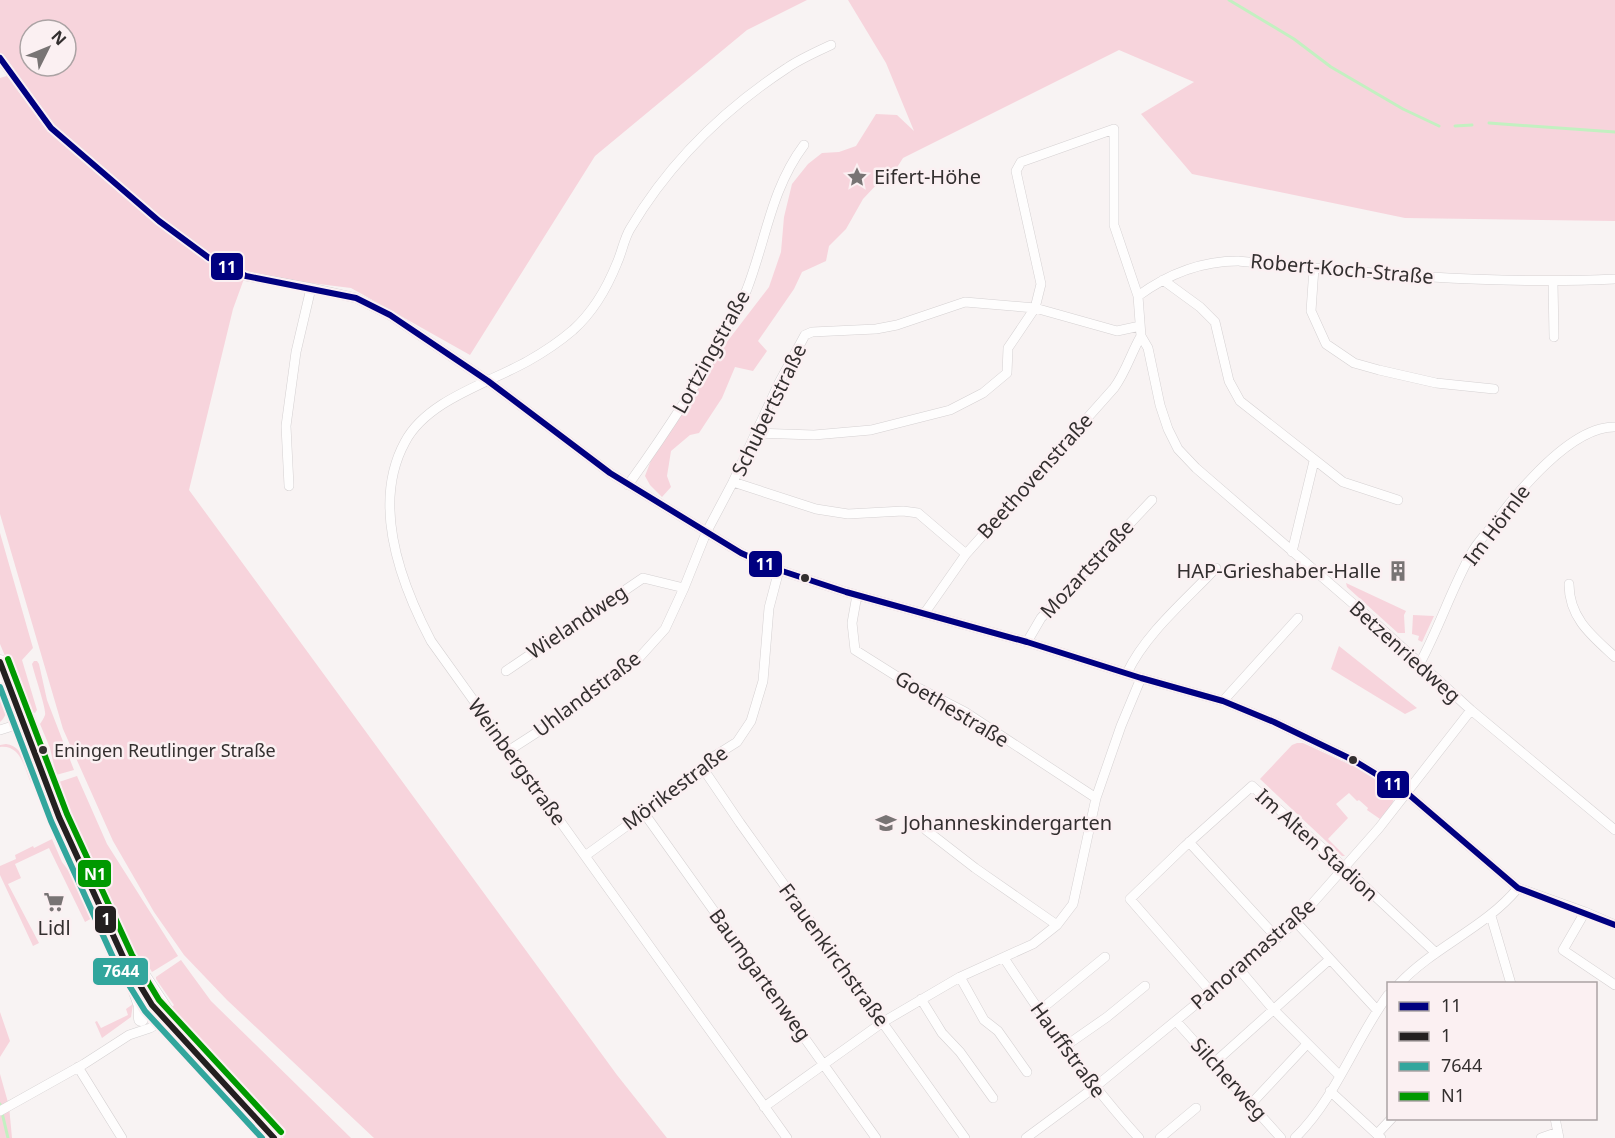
<svg xmlns="http://www.w3.org/2000/svg" width="1615" height="1138" font-family="'Noto Sans',sans-serif">
<rect width="100%" height="100%" fill="#f8f3f3"/>
<path fill="#f7d4dc" fill-rule="evenodd" d="M0,0H807L747,30L595,156L470,355L351,288L245,275L210,256L160,220L52,127L0,55ZM30,30H66V66H30Z
M848,0H1615V221L1405,218L1192,174L1141,114L1194,82L1119,50L903,158L896,169L879,182L863,199L846,229L829,246L826,261L802,272L794,289L758,341L767,351L753,371L735,367L722,398L699,433L690,435L671,451L667,476L671,487L662,497L650,485L645,476L653,455L710,364L769,287L781,252L784,217L792,184L808,164L822,153L839,152L856,146L876,114L897,115L914,131L886,63Z
M10,75L50,128L159,222L245,276L233,309L189,490L617,1075L667,1138H374L227,1000L184,955L154,912L113,841L63,729L0,514V78Z
M0,533L33,648L22,660L37,710L35,713L32,712L24,701L0,644Z
M1346,583L1406,611L1404,615L1405,633H1398L1347,587Z
M1413,615L1434,616L1422,642L1418,640L1419,636L1412,634Z
M1339,646L1417,708L1405,714L1331,669Z
M34,661H37L39,664L47,700L74,770L56,775L50,748L40,724C42,721 44,718 45,715C47,711 34,673 32,664Z
M0,686C4,698 12,712 0,722Z
M1297,743H1303L1355,767L1391,789C1399,801 1388,810 1380,819L1367,810L1368,808L1359,800L1357,801L1349,793L1336,804L1348,818L1328,839L1345,856H1342L1260,779L1292,745Z
M6,744C24,746 28,769 33,784L31,783C24,767 21,745 0,747V745Z
M77,776L107,844L178,956L152,972L146,962L141,965C109,914 84,862 63,806L67,805L59,782Z
M52,839L62,862L78,883L94,917L85,922L49,848L15,864L21,878L8,884L39,943L33,946L0,875V866L16,859L15,855L33,846L34,848Z
M95,919L131,995L133,1003L93,920Z
M181,960L211,1001L351,1138H284L273,1128L184,1024L172,1007L174,1005L156,979V977Z
M133,1004L131,1017L102,1038L95,1022L97,1021L101,1028L128,1015L126,1009Z
M0,1012L10,1041L0,1057Z
M158,1031L165,1032L173,1039L208,1081L264,1138H261L202,1078L172,1041L164,1035L158,1033Z
M0,1074L9,1106L12,1138H0Z"/>
<g fill="none" stroke-linecap="round" stroke-linejoin="round">
<path stroke="#c3f0c1" stroke-width="3" d="M1229,0L1294,39L1331,67L1403,109L1439,126
M1489,123L1615,132
M1455,126L1472,125
M0,1104L8,1138"/>
<g stroke="#d5d1d2" stroke-width="10">
<path id="minor" d="M0,58L51,128L159,221L209,258L246,276L311,288L356,298L390,315L488,381L610,473L741,553L779,570L846,592L1027,642L1141,678L1223,701L1274,722L1353,760L1407,793L1518,888L1585,912L1615,925
M1314,268L1311,311L1326,344L1354,363L1379,370L1436,383L1494,389
M1163,280L1200,307L1215,322L1229,381L1240,401L1343,482L1398,500
M1553,282L1554,337
M1138,296C1168,274 1201,261 1238,261C1364,273 1489,285 1615,279
M756,433L814,435L871,430L950,410L983,393L1007,373L1008,348L1035,308L1041,284L1016,171L1021,162L1114,129V225L1138,296L1141,336L1148,348L1160,405L1168,429L1178,449L1196,468L1372,620L1471,710L1615,830
M733,482L816,509L848,514L903,511L918,513L966,554
M628,485C664,435 698,385 726,330C733,317 742,303 747,289C766,240 771,189 804,145
M289,486L286,426L296,352L311,288
M1292,552L1314,461
M1569,584C1569,618 1592,636 1615,657
M857,595L852,623L855,650L901,679L965,712L1096,798
M924,614L966,554L1114,388C1126,372 1131,353 1141,336
M1027,642L1041,618L1152,500
M1420,663C1439,628 1451,590 1471,554C1476,544 1485,535 1493,525C1517,493 1571,426 1615,427
M506,671L643,578L684,588
M1127,673C1146,633 1186,600 1216,568
M1223,701L1298,618
M0,730L22,723
M508,751L553,722L638,659L665,629L684,588L706,533L733,482L779,383L805,335L812,332L876,329L897,325L965,302L1035,308L1117,331L1140,326
M704,770L740,823L965,1138
M644,813L876,1138
M926,830L975,868L1057,925
M1189,842L1277,938
M585,856L704,770L710,759L737,742L751,721L763,681L769,608L779,570
M1585,912L1563,950L1615,985
M1491,916L1511,984
M1296,922L1377,1010
M1004,958C1045,1021 1088,1082 1139,1138
M1239,969L1273,1009L1340,1076
M960,977L984,1020L998,1031L1027,1072
M1399,984C1435,946 1485,928 1518,888
M1211,992L1130,899L1185,846L1252,786L1345,868L1436,953
M921,999L942,1033L960,1052L993,1098
M1039,1011L1105,957
M1176,1021L1281,1138
M1064,1047L1107,1017L1145,986
M1214,1063L1330,959
M78,1067L122,1138
M1330,1091L1381,1138
M1251,1104L1307,1044
M764,1107L883,1022L960,977L1033,944L1057,925L1073,904L1096,798L1121,726L1141,678
M0,1111L84,1064L129,1035L150,1028L168,1018
M1555,1118L1559,1138
M1377,1134L1392,1118
M787,1138L431,641C401,584 371,504 405,442C427,400 489,383 528,361C544,352 559,342 573,330C593,312 607,288 617,263C622,252 624,239 630,229C669,163 723,110 787,68C800,59 816,52 831,45
M1026,1138L1095,1087L1296,922L1379,828L1471,710
M1160,1138L1196,1108
M1295,1138C1336,1098 1355,1040 1388,995
M1541,1138L1558,1132"/>
</g>
<g stroke="#d5d1d2" stroke-width="15">
<path id="secondary" d="M0,662L59,817L124,959L152,1005L225,1086L274,1138
M142,974L169,1015
M135,989L141,1006V1019"/>
</g>
<use href="#minor" stroke="#fefdfd" stroke-width="9"/>
<use href="#secondary" stroke="#fefdfd" stroke-width="14"/>
<g stroke="#fbf0f2" stroke-width="10">
<path id="bus-1" d="M0,58L51,128L159,221L209,258L246,276L356,298L390,315L488,381L610,473L741,553L779,570L846,592L1027,642L1141,678L1223,701L1274,722L1353,760L1407,793L1518,888L1615,925"/>
</g>
<g stroke="#fbf0f2" stroke-width="10">
<path id="bus-2" d="M0,662L59,817L124,959L152,1005L274,1138"/>
</g>
<g stroke="#fbf0f2" stroke-width="10">
<path id="bus-3" d="M0,687L51,821L116,964L145,1011L262,1138"/>
</g>
<g stroke="#fbf0f2" stroke-width="10">
<path id="bus-4" d="M8,659L67,814L132,955L159,1000L281,1132"/>
</g>
<use href="#bus-1" stroke="#000080" stroke-width="6"/>
<use href="#bus-2" stroke="#231f20" stroke-width="6"/>
<use href="#bus-3" stroke="#32a69d" stroke-width="6"/>
<use href="#bus-4" stroke="#090" stroke-width="6"/>
</g>
<defs>
<g id="sight-bare" transform="scale(1.62)"><path d="M0-6L1.8-2.2L6-1.7L2.9 1.2L3.7 5.4L0 3.3L-3.7 5.4L-2.9 1.2L-6-1.7L-1.8-2.2Z" fill="#787474" stroke="#fbf0f2" stroke-width="2.5" paint-order="stroke"/></g>
<g id="building-bare" transform="scale(1.62)"><path d="M-4-6H4V6H1V3H-1V6H-4ZM-2.5-4.3h1.7v1.8h-1.7ZM.8-4.3h1.7v1.8H.8ZM-2.5-1h1.7V.8h-1.7ZM.8-1h1.7V.8H.8Z" fill="#787474" stroke="#fbf0f2" stroke-width="2.5" paint-order="stroke"/></g>
<g id="school-bare" transform="scale(1.62)"><path d="M0-5L7-2L0 1L-7-2ZM-4 1L0 2.5L4 1V4Q0 6-4 4Z" fill="#787474" stroke="#fbf0f2" stroke-width="2.5" paint-order="stroke"/></g>
<g id="supermarket-bare" transform="scale(1.62)"><path d="M-6-5.5h2.5l.6 2H6L4.5 2H-2.5L-4.4-4H-6ZM-1.5 3.2a1.3 1.3 0 1 0 .1 0ZM3 3.2a1.3 1.3 0 1 0 .1 0Z" fill="#787474" stroke="#fbf0f2" stroke-width="2.5" paint-order="stroke"/></g>
</defs>
<g fill-rule="evenodd">
<use href="#sight-bare" x="857" y="177"/>
<use href="#building-bare" x="1398" y="571"/>
<use href="#school-bare" x="886" y="823"/>
<use href="#supermarket-bare" x="54" y="902"/>
</g>
<g fill="#332f2f" stroke="#fbf0f2" stroke-width="2">
<circle cx="805" cy="578" r="5"/>
<circle cx="43" cy="750" r="5"/>
<circle cx="1353" cy="760" r="5"/>
</g>
<g text-anchor="middle" stroke-width="5" stroke-linejoin="round" paint-order="stroke">
<g font-size="18" fill="#332f2f" stroke="#fbf0f2" text-anchor="start">
<text x="54" y="757">Eningen Reutlinger Straße</text>
</g>
<g font-size="20" fill="#332f2f" stroke="#fbf0f2" text-anchor="start">
<text x="874" y="184">Eifert-Höhe</text>
<text x="1381" y="578" text-anchor="end">HAP-Grieshaber-Halle</text>
<text x="903" y="830">Johanneskindergarten</text>
<text x="54" y="935" text-anchor="middle">Lidl</text>
</g>
<g font-size="20" fill="#332f2f" stroke="#fbf0f2">
<text transform="translate(1342 269) rotate(5)" y="7">Robert-Koch-Straße</text>
<text transform="translate(711 352) rotate(-61)" y="7">Lortzingstraße</text>
<text transform="translate(769 410) rotate(-64)" y="7">Schubertstraße</text>
<text transform="translate(1035 476) rotate(-48)" y="7">Beethovenstraße</text>
<text transform="translate(1497 525) rotate(-53)" y="7">Im Hörnle</text>
<text transform="translate(1087 569) rotate(-47)" y="7">Mozartstraße</text>
<text transform="translate(577 622) rotate(-34)" y="7">Wielandweg</text>
<text transform="translate(1405 652) rotate(42)" y="7">Betzenriedweg</text>
<text transform="translate(587 694) rotate(-37)" y="7">Uhlandstraße</text>
<text transform="translate(952 709) rotate(31)" y="7">Goethestraße</text>
<text transform="translate(517 762) rotate(54)" y="7">Weinbergstraße</text>
<text transform="translate(675 788) rotate(-37)" y="7">Mörikestraße</text>
<text transform="translate(1317 845) rotate(42)" y="7">Im Alten Stadion</text>
<text transform="translate(1253 954) rotate(-41)" y="7">Panoramastraße</text>
<text transform="translate(834 955) rotate(54)" y="7">Frauenkirchstraße</text>
<text transform="translate(760 975) rotate(54)" y="7">Baumgartenweg</text>
<text transform="translate(1068 1050) rotate(54)" y="7">Hauffstraße</text>
<text transform="translate(1229 1079) rotate(48)" y="7">Silcherweg</text>
</g>
</g>
<g stroke="#fbf0f2" stroke-width="2">
<rect x="210" y="252" width="34" height="29" rx="6" fill="#000080"/>
<rect x="748" y="550" width="35" height="28" rx="6" fill="#000080"/>
<rect x="1376" y="770" width="34" height="29" rx="6" fill="#000080"/>
<rect x="77" y="859" width="35" height="29" rx="6" fill="#090"/>
<rect x="94" y="905" width="23" height="29" rx="6" fill="#231f20"/>
<rect x="92" y="957" width="57" height="29" rx="6" fill="#32a69d"/>
</g>
<g font-size="16" text-anchor="middle" font-weight="bold" fill="#fff">
<text x="227" y="273">11</text>
<text x="765" y="570">11</text>
<text x="1393" y="790">11</text>
<text x="95" y="880">N1</text>
<text x="106" y="925">1</text>
<text x="121" y="977">7644</text>
</g>
<rect x="1387" y="982" width="210" height="138" fill="#fbf0f2" stroke="#aba3a4" stroke-width="1.5"/>
<rect x="1399" y="1002" width="30" height="9" fill="#000080" stroke="#aba3a4" stroke-width="1.5"/>
<text x="1441" y="1012" font-size="18" fill="#332f2f">11</text>
<rect x="1399" y="1032" width="30" height="9" fill="#231f20" stroke="#aba3a4" stroke-width="1.5"/>
<text x="1441" y="1042" font-size="18" fill="#332f2f">1</text>
<rect x="1399" y="1062" width="30" height="9" fill="#32a69d" stroke="#aba3a4" stroke-width="1.5"/>
<text x="1441" y="1072" font-size="18" fill="#332f2f">7644</text>
<rect x="1399" y="1092" width="30" height="9" fill="#009900" stroke="#aba3a4" stroke-width="1.5"/>
<text x="1441" y="1102" font-size="18" fill="#332f2f">N1</text>
<g transform="translate(48 48) rotate(47)"><circle r="28" fill="#fbf0f2" stroke="#aba3a4" stroke-width="1.5"/>
<path d="M0-4.5L10 22L0 15L-10 22Z" fill="#787474"/>
<text y="-9" font-size="16" font-weight="bold" text-anchor="middle" fill="#332f2f">N</text>
</g>
</svg>
